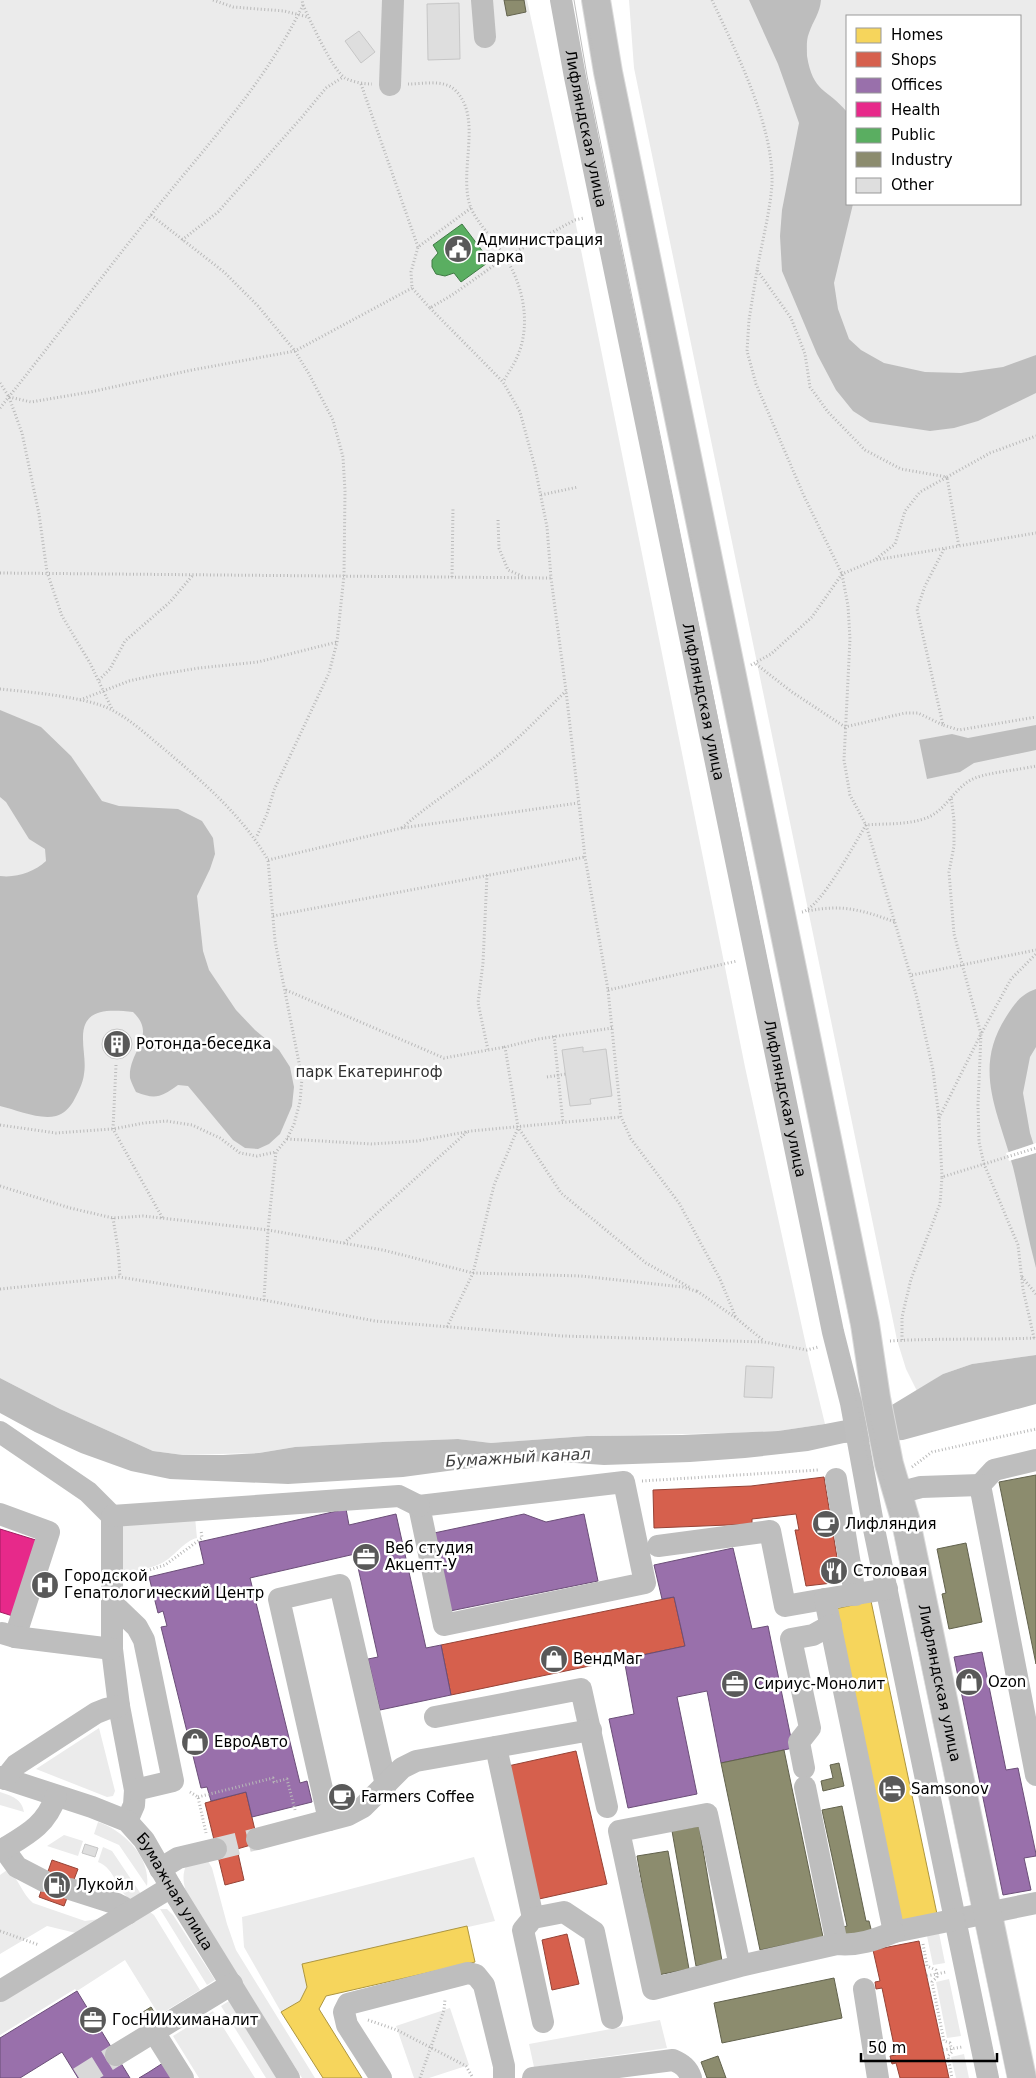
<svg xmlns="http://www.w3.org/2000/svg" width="1036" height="2078" font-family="'DejaVu Sans',sans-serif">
<rect width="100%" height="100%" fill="#fff"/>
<path fill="#ebebeb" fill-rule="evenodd" d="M0,0H527L575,220L745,1067L807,1350L825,1424L778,1431L732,1433L587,1436L491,1443L458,1439L383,1442L295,1447L259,1453L183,1455L153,1451L60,1409L0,1378Z
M629,0H1036V1355L972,1364L943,1374L917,1391L906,1369L897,1340L634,68ZM847,16H1020V204H847Z
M195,1517L197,1538C185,1540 174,1557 162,1563C150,1569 135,1571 122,1574L119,1524Z
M99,1728L115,1791L113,1796L107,1797L36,1769Z
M0,1792C12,1796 22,1799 24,1812L0,1805Z
M98,1822C123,1830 151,1857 147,1886L119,1845L94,1834Z
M64,1835L83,1841L78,1856L47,1846Z
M103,1847L112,1851L141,1894L131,1900C116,1891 116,1869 98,1862Z
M474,1857L495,1921L302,1964L307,1987L300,2001L281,2012L244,1947L242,1917Z
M208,1861L212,1868L227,1924L236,1950L315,2078H302L186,1892C183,1881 182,1874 187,1863Z
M7,1870C19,1878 22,1894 33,1903L85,1921L99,1919L76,1933L47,1926L0,1954V1875Z
M160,1909H167L173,1915L215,1980L207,1985Z
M150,1912L154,1915L200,1990L159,2015L125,1960L77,1991L75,1989L0,2035V2002Z
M939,1933L945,1963L933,1965L927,1936Z
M949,1979L961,2036L947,2038L936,1982Z
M229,2001L277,2078H266L221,2006Z
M450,2008L469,2065L429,2078H414L396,2026Z
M213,2011L255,2078H199L173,2036Z
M660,2020L667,2048L534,2067L529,2044Z
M964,2054L969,2078H956L951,2057Z"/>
<path fill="#bdbdbd" d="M749,0H821C820,13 813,21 809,33C806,40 807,49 807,56C813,93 827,88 847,112V204H853L834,283L838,309L849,339L861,350L884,363L925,372L961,373L1003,367L1036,355V393L978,421L954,428L930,431L870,422L853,411L836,390L817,354L782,271L780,236L782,210L799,123L778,64Z
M0,710L41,727L71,756L102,801L119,806L178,809L202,821L213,838L215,854L210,869L197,896L203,951L209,970L236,1010L255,1030L279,1050L290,1067L294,1087L292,1106L280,1134L269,1144L258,1149L245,1148L233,1140L188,1086L178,1085C161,1097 156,1100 136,1092C134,1088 131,1082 130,1078C128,1051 158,1036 133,1012C109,1010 82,1007 83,1039C83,1051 86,1062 84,1074C83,1083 78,1093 73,1102C69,1108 64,1114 56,1116C39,1120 17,1110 0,1106V876C17,878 34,872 46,861L45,849L29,839L6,802L0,797Z
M1036,725V750L974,763L960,772L927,779L919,740L952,734L968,738Z
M1036,989V1047L1030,1057L1023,1093L1030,1133L1036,1152V1268C1027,1234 1021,1200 1013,1167C999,1113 972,1070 1006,1017C1014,1004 1021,994 1036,989Z
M1036,1355V1404L903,1440L844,1443L808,1451L745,1458L690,1462L604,1465L547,1461L507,1463L403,1477L288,1484L170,1479L131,1471L81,1453L35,1432L0,1413V1378L60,1409L153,1451L183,1455H223L259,1453L295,1447L383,1442L458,1439L491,1443L587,1436L682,1435L778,1431L825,1424L877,1414L943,1374L972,1364Z"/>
<path fill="#fff" d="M1036,1143V1153L1009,1161L1006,1153Z"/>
<path fill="#f6d55c" stroke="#ac9540" d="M871,1601L937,1914L901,1922L835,1609Z
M467,1926L475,1962L326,1996L319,2009L362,2078H323L281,2012L300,2001L307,1987L302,1964Z"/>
<path fill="#d6604d" stroke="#964336" d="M824,1477L841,1582L806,1586L795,1530H799L796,1514L752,1519V1524L654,1528L653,1490L751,1486Z
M674,1597L685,1646L451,1695L441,1645Z
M576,1751L607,1884L539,1899L508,1766Z
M347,1790L350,1800L338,1804L334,1793Z
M246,1792L258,1843L237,1849L244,1880L225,1885L205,1803Z
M52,1860L78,1869L64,1906L39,1897Z
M567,1934L579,1984L552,1990L542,1940Z
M919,1941L949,2078H900L896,2063L892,2064L890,2056L896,2055L882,1988L876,1989L875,1982L880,1981L873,1950Z"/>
<path fill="#9970ab" stroke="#6b4e78" d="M346,1509L349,1525L396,1514L426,1648L441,1645L451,1695L380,1710L368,1659L378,1657L355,1554L250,1578L300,1783L307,1781L312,1802L252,1817L246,1792L211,1801L207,1787L201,1788L161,1627L167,1626L163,1611L158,1613L149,1577L204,1564L199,1542Z
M524,1514L546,1522L584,1514L598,1581L450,1611L434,1533Z
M733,1548L752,1629L768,1626L793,1748L721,1763L707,1691L677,1697L697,1794L628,1808L609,1719L634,1714L624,1659L685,1646L674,1597L662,1599L654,1565Z
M982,1652L1006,1770L1018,1768L1036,1854V1856L1024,1858L1031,1890L1003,1895L954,1657Z
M77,1991L130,2078H78L62,2052L20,2078H0V2038Z
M163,2063L172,2078H139L149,2072Z"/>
<path fill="#e7298a" stroke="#a21d61" d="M0,1529L39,1541L16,1617L0,1612Z"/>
<path fill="#5aae61" stroke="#3f7a44" d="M462,224L490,261L461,282L454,273L445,276L436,274L432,267V260L438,253L433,245Z"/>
<path fill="#8c8c6e" stroke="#62624d" d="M504,0H524L526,12L507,16Z
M1036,1475V1664L999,1482Z
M966,1543L982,1622L949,1629L942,1594L946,1593L937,1549Z
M784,1750L823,1937L760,1950L721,1763Z
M839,1763L844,1786L823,1791L821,1781L833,1778L830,1765Z
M842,1806L866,1921H869L872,1933L845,1939L843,1927L847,1926L822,1810Z
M699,1826L722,1961L696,1966L672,1831Z
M668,1851L689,1969L658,1975L637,1856Z
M834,1978L842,2018L722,2043L714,2003Z
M151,2007L156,2015L140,2024L135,2017Z
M718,2056L726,2078H707L701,2062Z"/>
<path fill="#dedede" stroke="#c6c6c6" d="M459,3L460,59L428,60L427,4Z
M359,31L375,52L361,63L345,41Z
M102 1044a15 15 0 1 1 30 0a15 15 0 1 1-30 0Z
M583,1047V1052L606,1049L612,1096L590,1099L591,1104L570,1106L562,1050Z
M746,1366L774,1367L772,1398L744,1397Z
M85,1844L98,1848L95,1857L82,1853Z"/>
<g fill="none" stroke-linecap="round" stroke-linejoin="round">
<path stroke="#d9d9d9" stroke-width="22" stroke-dasharray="22 11" stroke-linecap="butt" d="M216,1849L257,1839
M79,2078L116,2055"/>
<g stroke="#dbdbdb" stroke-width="30">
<g id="major">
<path id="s3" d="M596,0L608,72L865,1324L876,1398L889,1464L906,1522L1022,2078"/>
</g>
</g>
<path stroke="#b9b9b9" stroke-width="3" stroke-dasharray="1 2.5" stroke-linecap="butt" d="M213,0L233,7L284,11L308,17
M712,0C736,52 774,126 772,184C770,212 762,242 757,270L791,318L805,354L810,387L828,412L865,450L901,469L947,477L990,453L1036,436
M303,5C310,20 333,71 345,78C353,82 363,84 372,84
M361,84L418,247
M408,84C422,84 444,79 455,90C484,118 457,173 471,208C476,221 493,239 501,251C522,280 532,321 518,355C514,365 508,373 503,382
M471,208L418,247L411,272L412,288L430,308L452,295L506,257L575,220L584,218
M151,215L224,272L258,306L295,351L309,374L333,420L343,457L345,491L344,575L337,642L329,673L274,790L267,814L256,838
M182,240L218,212L302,117L326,88L343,77
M757,270L749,320L747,351L756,384L804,496L842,574L848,606L850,639L844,760L850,795L866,825L916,994L933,1070L939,1118L942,1177
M430,308L503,382L520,412L535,467L547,527L551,578L566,691L585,857L608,990L621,1117L631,1139L679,1203L720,1279L736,1318
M0,383L9,397L22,433L39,514L47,572L62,616L90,663L112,709
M9,397L31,402L90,392L192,370L295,351L412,288
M0,408C52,343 102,276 154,211C207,145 266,82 303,5L302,0
M541,495L578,487
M498,520L499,548L508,570L524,577
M944,549L925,586L917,609L943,725L959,730L1036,717
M876,559L895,544L905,511L920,492L947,477L959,547
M0,573L551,578
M452,577L453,507
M756,664L792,692L845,727L905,713H918L943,725
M751,665L771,654L812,617L842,574L875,560L1036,533
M99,680L110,669L125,641L170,602L193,575
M0,689C29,692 88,697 112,710C131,720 148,736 164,749C203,782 242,815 268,860L402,828L578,803
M80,700L129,681L156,675L199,668L258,662L337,642
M402,828C432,801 467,781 498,755C522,736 543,713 566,691
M487,875L483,963L478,1003L488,1050
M808,911C843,904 862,910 895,922
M802,912C821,908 854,844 866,825C888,823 919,826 937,812C950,802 958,785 975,778C991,772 1018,770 1036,766
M273,916L585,857
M912,975L1036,950
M286,990L444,1058L505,1047
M608,990L737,961
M612,1028L538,1039L505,1047L518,1127L561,1193L646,1263L691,1288
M554,1036L563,1123
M116,1065L113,1129L163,1219
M547,1077L566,1074
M939,1118L981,1034L954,934L949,872L954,846V820L951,796
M0,1125L56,1133L113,1129L144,1123L166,1121L192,1125L220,1138L240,1153L257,1156L276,1152
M287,1139L372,1144L417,1141L471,1131L621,1117
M0,1186L70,1208L113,1218L143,1216L268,1230L383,1250L473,1273L581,1276L683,1287L699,1292
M113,1218L118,1249L120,1277
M344,1243L468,1131
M1022,1277L1036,1294
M0,1289L119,1277L264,1300L375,1321L563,1336L764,1342L807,1350L818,1347
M697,1291L736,1318L764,1341
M264,1300L268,1230L276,1152L287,1139L294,1124L300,1102L302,1078L275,941L268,860
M447,1327L473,1273L494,1185L518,1128
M1034,1338L1023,1289L1018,1245L984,1164L979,1142L978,1105L981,1034L1011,979L1036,954
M902,1340V1317L911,1279L940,1204L942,1177L1036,1148
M890,1341C939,1338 987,1340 1036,1338
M912,1467L932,1452L1036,1429
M642,1481L818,1470
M130,1576L165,1565L202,1538L201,1530
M190,1792L198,1797L206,1833
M198,1797L273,1778L274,1782L287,1779L295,1810
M0,1931L39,1945
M923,1944L927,1966L936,1970L937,1977L932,1982L944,2041L950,2043L952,2052L948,2056L952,2078
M927,1976L946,1972
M368,2020L397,2030L466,2066L473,2078
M943,2050L962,2047
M420,2078L444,2010L445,1999"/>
<g stroke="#bebebe" stroke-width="22">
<path d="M482,0L485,37"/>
<path id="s1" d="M561,0L575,77L833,1332L851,1403L874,1529L988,2078"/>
<path d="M390,85L393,0"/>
<path d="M0,1432L88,1492L112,1516V1649L119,1706L135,1790L134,1805L127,1821"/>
<path d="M1036,1460L994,1470L980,1485L1036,1775"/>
<path d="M836,1479L855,1595"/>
<path d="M624,1482L645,1583L444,1625L419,1506Z"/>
<path d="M898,1493L921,1487L980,1485"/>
<path d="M0,1514L49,1532L15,1637"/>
<path d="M112,1516L399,1496L419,1506"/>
<path d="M658,1546L770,1531L785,1606L825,1599"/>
<path d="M887,1589L825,1599L894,1932L1036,1903"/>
<path d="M112,1603L137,1627L144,1640L173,1781L135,1790"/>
<path d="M2,1633L15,1637L112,1649"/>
<path d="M435,1717L581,1689L607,1807"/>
<path d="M496,1747L533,1918"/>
<path d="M804,1768L799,1742L810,1728L791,1639L813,1635L831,1625"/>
<path id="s2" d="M0,1777L92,1807L127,1821L144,1840L171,1887L289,2078"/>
<path d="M5,1779L16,1765L96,1713L106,1709L119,1706"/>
<path d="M805,1787L837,1944"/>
<path d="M329,1820L279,1599L340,1585L386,1785"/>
<path d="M257,1839L348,1815L363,1807L402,1768L416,1761L591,1730"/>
<path d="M4,1849L17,1867L44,1881"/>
<path d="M0,1851C26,1835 46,1826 56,1796"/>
<path d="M160,1869L178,1858L216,1849"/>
<path d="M70,1889L117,1904L123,1907L127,1914"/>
<path d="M740,1966L707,1814L619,1831L653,1989L740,1966L837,1944C858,1946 875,1940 894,1932"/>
<path d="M864,1989L878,2078"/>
<path d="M0,1991L171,1887"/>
<path d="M543,2022L523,1930L533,1918L564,1912L594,1932L612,2018"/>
<path d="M154,2032L183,2078"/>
<path d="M116,2055L232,1984"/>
<path d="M381,2078L347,2025L344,2012L348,2004L468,1973L476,1975L484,1985L504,2066V2078"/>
<path d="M533,2078L673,2060C682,2064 688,2068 691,2078"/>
</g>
<use href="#major" stroke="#bebebe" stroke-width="28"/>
<path stroke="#bebebe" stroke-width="1" d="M574,0L587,76L870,1468L998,2078
M584,0L597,74L867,1400L1008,2078"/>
</g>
<defs>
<g id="civic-disc" transform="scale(1.4375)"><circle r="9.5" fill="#595959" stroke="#fff"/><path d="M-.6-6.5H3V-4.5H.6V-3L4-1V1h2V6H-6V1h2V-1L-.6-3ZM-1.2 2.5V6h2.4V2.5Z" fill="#fff"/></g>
<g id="building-disc" transform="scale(1.4375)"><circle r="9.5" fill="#595959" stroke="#fff"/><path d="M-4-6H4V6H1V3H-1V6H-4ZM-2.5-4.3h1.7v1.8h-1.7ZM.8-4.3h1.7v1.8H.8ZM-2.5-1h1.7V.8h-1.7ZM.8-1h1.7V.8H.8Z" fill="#fff"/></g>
<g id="cafe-disc" transform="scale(1.4375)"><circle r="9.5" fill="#595959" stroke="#fff"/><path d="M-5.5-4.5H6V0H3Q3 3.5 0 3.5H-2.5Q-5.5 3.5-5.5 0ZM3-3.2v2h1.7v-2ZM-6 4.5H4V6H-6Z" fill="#fff"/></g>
<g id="office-disc" transform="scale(1.4375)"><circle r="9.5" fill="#595959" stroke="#fff"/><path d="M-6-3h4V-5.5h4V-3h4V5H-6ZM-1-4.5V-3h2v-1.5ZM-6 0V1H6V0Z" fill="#fff"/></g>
<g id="restaurant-disc" transform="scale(1.4375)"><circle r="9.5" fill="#595959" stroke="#fff"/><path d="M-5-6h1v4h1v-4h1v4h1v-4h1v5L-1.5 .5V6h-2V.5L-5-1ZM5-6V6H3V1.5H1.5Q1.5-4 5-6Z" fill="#fff"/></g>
<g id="hospital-disc" transform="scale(1.4375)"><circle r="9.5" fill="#595959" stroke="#fff"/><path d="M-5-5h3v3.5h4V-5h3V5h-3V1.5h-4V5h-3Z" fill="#fff"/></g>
<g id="shop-disc" transform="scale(1.4375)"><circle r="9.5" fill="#595959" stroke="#fff"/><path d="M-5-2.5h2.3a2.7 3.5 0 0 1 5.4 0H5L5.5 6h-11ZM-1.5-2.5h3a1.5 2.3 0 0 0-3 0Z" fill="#fff"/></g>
<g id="hotel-disc" transform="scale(1.4375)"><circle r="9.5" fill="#595959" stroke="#fff"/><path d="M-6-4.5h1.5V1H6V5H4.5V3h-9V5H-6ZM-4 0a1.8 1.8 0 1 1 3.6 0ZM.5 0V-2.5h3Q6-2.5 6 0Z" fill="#fff"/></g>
<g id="fuel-disc" transform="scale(1.4375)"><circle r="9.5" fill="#595959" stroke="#fff"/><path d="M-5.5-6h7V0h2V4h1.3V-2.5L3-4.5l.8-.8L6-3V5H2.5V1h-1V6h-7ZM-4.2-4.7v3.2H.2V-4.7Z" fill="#fff"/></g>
</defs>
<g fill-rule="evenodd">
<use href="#civic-disc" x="458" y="249"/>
<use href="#building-disc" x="117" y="1044"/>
<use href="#cafe-disc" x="826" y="1524"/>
<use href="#office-disc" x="366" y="1557"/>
<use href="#restaurant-disc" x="834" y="1571"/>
<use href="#hospital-disc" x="45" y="1585"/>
<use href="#shop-disc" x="554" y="1659"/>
<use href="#shop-disc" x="969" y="1682"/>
<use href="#office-disc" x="735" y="1684"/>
<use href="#shop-disc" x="195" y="1742"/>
<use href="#hotel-disc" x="892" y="1789"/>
<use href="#cafe-disc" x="342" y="1797"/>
<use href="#fuel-disc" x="57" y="1885"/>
<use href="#office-disc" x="93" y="2020"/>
</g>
<g text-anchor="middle" stroke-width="5" stroke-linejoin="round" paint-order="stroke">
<g font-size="15" fill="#000" stroke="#fff">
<text dy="5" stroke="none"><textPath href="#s1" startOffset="131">Лифляндская улица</textPath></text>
<text dy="5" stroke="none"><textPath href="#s1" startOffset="716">Лифляндская улица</textPath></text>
<text dy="5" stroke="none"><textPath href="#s1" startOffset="1121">Лифляндская улица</textPath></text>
<text dy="5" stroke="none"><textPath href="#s3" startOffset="1718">Лифляндская улица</textPath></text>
<text dy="5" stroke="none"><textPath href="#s2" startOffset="220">Бумажная улица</textPath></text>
</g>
<g font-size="15" fill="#000" stroke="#fff" text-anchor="start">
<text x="477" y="245">Администрация<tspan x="477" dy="17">парка</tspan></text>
<text x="136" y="1049">Ротонда-беседка</text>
<text x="845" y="1529">Лифляндия</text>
<text x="385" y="1553">Веб студия<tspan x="385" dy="17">Акцепт-У</tspan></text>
<text x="853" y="1576">Столовая</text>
<text x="64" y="1581">Городской<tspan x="64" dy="17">Гепатологический Центр</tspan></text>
<text x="573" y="1664">ВендМаг</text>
<text x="988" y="1687">Ozon</text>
<text x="754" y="1689">Сириус-Монолит</text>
<text x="214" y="1747">ЕвроАвто</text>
<text x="911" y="1794">Samsonov</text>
<text x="361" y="1802">Farmers Coffee</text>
<text x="76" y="1890">Лукойл</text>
<text x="112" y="2025">ГосНИИхиманалит</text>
</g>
<g font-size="15" fill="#313131" stroke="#fff">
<text x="369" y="1077">парк Екатерингоф</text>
</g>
<g font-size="16" font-style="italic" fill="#424242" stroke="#fff">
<text transform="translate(518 1457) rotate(-3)" y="6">Бумажный канал</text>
</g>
</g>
<rect x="846" y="15" width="175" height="190" fill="#ffffff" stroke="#999999"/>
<rect x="856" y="28" width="25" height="15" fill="#f6d55c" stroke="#999999"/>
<text x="891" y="40" font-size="15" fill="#000000">Homes</text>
<rect x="856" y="52" width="25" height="15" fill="#d6604d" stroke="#999999"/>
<text x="891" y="65" font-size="15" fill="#000000">Shops</text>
<rect x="856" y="78" width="25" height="15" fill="#9970ab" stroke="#999999"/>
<text x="891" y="90" font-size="15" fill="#000000">Offices</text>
<rect x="856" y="102" width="25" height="15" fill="#e7298a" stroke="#999999"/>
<text x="891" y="115" font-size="15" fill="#000000">Health</text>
<rect x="856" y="128" width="25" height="15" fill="#5aae61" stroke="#999999"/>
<text x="891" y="140" font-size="15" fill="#000000">Public</text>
<rect x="856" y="152" width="25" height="15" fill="#8c8c6e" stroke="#999999"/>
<text x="891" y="165" font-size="15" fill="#000000">Industry</text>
<rect x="856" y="178" width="25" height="15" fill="#dedede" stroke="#999999"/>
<text x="891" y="190" font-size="15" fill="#000000">Other</text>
<path d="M861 2053v8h136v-8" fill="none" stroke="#000000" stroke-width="2.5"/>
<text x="868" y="2053" font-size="15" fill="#000000" stroke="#ffffff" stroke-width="4" paint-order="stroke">50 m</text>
</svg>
